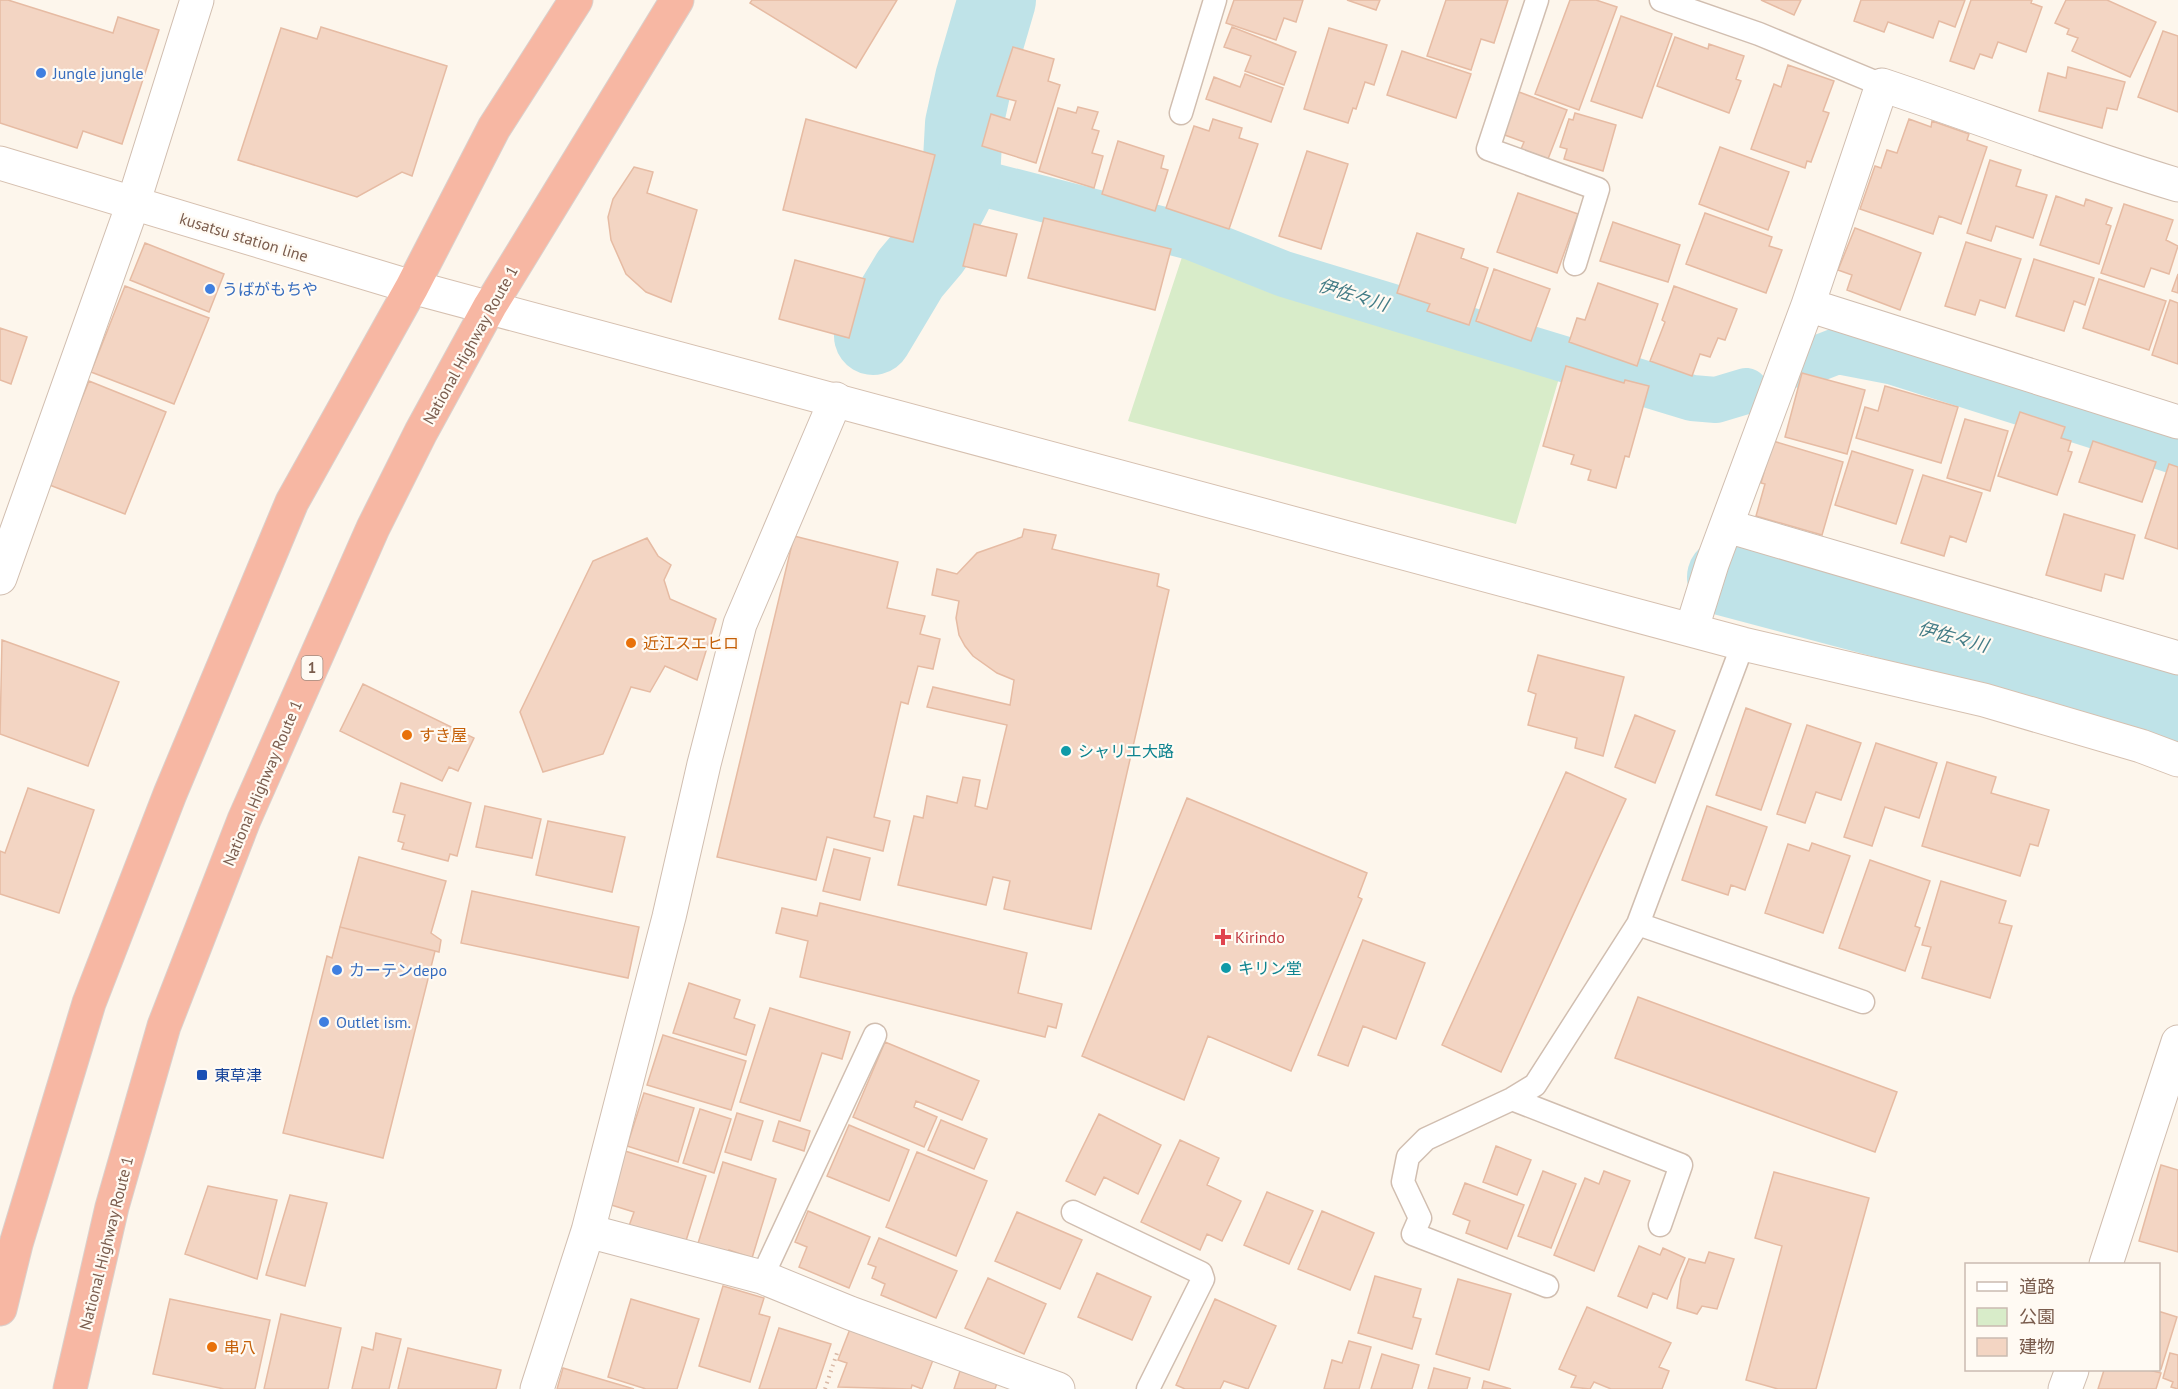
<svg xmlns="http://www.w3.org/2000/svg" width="2178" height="1389" font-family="'PT Sans','Noto Sans JP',sans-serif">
<rect width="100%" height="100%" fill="#fdf6ec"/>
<path fill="#d8ecc9" d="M1195,245L1271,276L1344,301L1553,362L1562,368L1516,524L1128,421L1182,257Z"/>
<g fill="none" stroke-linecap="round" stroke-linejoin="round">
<path stroke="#bfe3e8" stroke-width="46" d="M961,178L1191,237L1284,274L1692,398L1716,400L1746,391
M1801,365L1837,351L1894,362L2178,452"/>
<path stroke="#bfe3e8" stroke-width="78" d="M873,336L910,274L932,248L943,213L961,178L964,124L974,79L997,0
M1726,577L2076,670L2178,703"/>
</g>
<path fill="#f3d5c3" stroke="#e6bba3" stroke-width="1.5" d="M0,0H8L113,33L118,17L159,30L122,144L83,131L77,148L0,123Z
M752,0H897L856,68L750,3Z
M1234,0H1303L1296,22L1284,18L1276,40L1226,23Z
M1347,0H1380L1376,10Z
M1446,0H1508L1494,43L1481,39L1471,70L1427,56Z
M1570,0H1596L1617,7L1579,110L1535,94Z
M1761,0H1801L1794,15Z
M1861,0H1965L1955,27L1939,21L1933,38L1888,22L1884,32L1854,21Z
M1971,0H2032L2031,3L2042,7L2026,52L1998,42L1992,58L1980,54L1974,69L1950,61Z
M2066,0H2107L2156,22L2130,77L2072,51L2078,38L2067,34L2069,29L2055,23Z
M1621,16L1672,34L1642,118L1591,101Z
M321,27L447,66L412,176L402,172L357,197L238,160L281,28L317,39Z
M1232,27L1296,52L1284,85L1245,71L1251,56L1224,47Z
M1329,28L1387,45L1374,85L1365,82L1356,109L1353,108L1348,123L1304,109Z
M2163,31L2178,36V112L2138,97Z
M1675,37L1708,49L1709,44L1744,56L1736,79L1741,81L1729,113L1657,86Z
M1013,47L1054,59L1048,81L1060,85L1036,163L982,146L991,114L1010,120L1016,101L997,96Z
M1402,51L1471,74L1456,118L1387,95Z
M1788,65L1834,81L1823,111L1829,113L1811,162L1807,161L1805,168L1751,149L1774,84L1781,87Z
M2068,67L2125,82L2117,110L2107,108L2102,128L2039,111L2048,73L2066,78Z
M1245,74L1283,88L1271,122L1206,99L1214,77L1240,87Z
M1519,92L1567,110L1548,159L1521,149L1524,142L1502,134Z
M1078,107L1098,112L1092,129L1099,131L1092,153L1103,156L1094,188L1039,171L1058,108L1076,113Z
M1575,113L1616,125L1603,171L1564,159L1567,149L1560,147L1569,119L1573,120Z
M806,119L935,155L913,242L783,210Z
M1213,119L1242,128L1239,138L1258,144L1229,229L1166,208L1194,126L1209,131Z
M1909,119L1931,127L1932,121L1969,134L1967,140L1987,147L1961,224L1939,216L1933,234L1860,209L1875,166L1881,168L1887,150L1897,153Z
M1118,141L1164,156L1161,168L1168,170L1155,211L1102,194Z
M1720,147L1789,172L1768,230L1699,204Z
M1307,151L1348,164L1321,249L1279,236Z
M1990,160L2021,170L2016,186L2047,195L2033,238L1996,226L1991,241L1967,233Z
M634,167L653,172L647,193L697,210L671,302L646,292L626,274L611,240L608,217L613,199Z
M1518,193L1578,214L1557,273L1497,252Z
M2056,196L2084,206L2086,199L2112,208L2106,224L2111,226L2099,264L2040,245Z
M2124,204L2173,220L2166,240L2178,246L2169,274L2151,268L2144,287L2101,273Z
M1705,213L1772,237L1769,246L1782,250L1766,293L1686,264Z
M1044,218L1171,249L1155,310L1028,278Z
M1613,222L1680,245L1668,282L1600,261Z
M974,224L1017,234L1006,276L963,266Z
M1855,228L1921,253L1900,310L1847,290L1852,275L1838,270Z
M1417,233L1464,249L1461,258L1488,268L1469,325L1427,311L1430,304L1397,293Z
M1966,242L2021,259L2005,308L1980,300L1975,315L1945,306Z
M145,243L224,274L209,312L130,280Z
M2034,259L2094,278L2085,305L2074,301L2064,331L2016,316Z
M795,260L865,279L849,338L779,319Z
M1494,269L1550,289L1531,341L1476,321Z
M2178,274V293L2172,291Z
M2099,279L2166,301L2149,350L2083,328Z
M1598,283L1658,304L1637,366L1569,342L1577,318L1585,320Z
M125,286L209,318L174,404L91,372Z
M1674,286L1737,309L1725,340L1718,338L1710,357L1700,354L1692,376L1650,361L1665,322L1662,320Z
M2170,300L2178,303V364L2152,355Z
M0,328L27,337L11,384L0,380Z
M1566,366L1624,383L1625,380L1649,386L1629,457L1625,456L1616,488L1588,480L1591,470L1571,464L1574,455L1543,446Z
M1802,373L1865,390L1847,454L1785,437Z
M89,381L166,412L125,514L47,484Z
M1885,386L1958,407L1941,463L1856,438L1865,407L1878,411Z
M2020,412L2065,427L2061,438L2071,441L2068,451L2072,452L2057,495L1998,476Z
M1965,419L2008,431L1990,491L1947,478Z
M1773,441L1843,462L1822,535L1756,516L1765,484L1761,483Z
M2093,441L2156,462L2142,502L2079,482Z
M1852,451L1913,470L1896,524L1835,505Z
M2169,464L2178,467V549L2145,538Z
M1923,475L1982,493L1966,542L1950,536L1944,556L1901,543Z
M2064,514L2135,535L2123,579L2105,574L2101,591L2046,575Z
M1024,529L1056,535L1052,549L1159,574L1157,586L1169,590L1091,929L1004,909L1010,881L993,877L986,905L898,885L914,816L923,818L927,796L957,803L963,777L980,780L975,806L987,809L1007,725L927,707L933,687L1010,705L1014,680L997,673L973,656L965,646L959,635L956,618L959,601L932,595L937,569L957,574L977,553L1022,537Z
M794,536L898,562L887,608L925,616L920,634L940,639L933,669L918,666L908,704L901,702L874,817L890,821L883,851L827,837L816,880L717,857Z
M647,538L658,556L671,565L664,580L670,599L716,619L697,680L665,666L650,692L631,687L603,754L543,772L520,712L593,561Z
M2,640L119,682L88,766L0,734Z
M1538,655L1624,677L1603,756L1575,748L1577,738L1528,725L1536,694L1528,691Z
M363,684L474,738L458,771L449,767L442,781L340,731Z
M1746,708L1791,724L1761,810L1716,795Z
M1635,715L1675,731L1655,783L1615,767Z
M1807,725L1861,743L1841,800L1816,792L1805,823L1777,814Z
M1876,743L1937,763L1919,818L1885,807L1872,846L1844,837Z
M1947,762L1996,777L1991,793L2049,810L2038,846L2030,844L2020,876L1922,846Z
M1566,772L1626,799L1501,1072L1442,1045Z
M401,783L471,803L457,856L450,854L448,861L402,849L404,843L398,841L405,815L393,812Z
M28,788L94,810L59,913L0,894V851L5,853Z
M1187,798L1367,873L1358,897L1362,899L1291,1071L1208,1036L1184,1100L1082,1056Z
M485,806L541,819L532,858L476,847Z
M1707,806L1767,827L1745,890L1731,885L1728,895L1682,880Z
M548,821L625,837L612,892L536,875Z
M1812,843L1850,856L1823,933L1765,913L1788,844L1809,851Z
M834,849L870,858L860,900L823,891Z
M359,857L446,881L431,933L441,940L439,952L340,927Z
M1870,860L1930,881L1915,926L1920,928L1905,971L1839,948Z
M1941,881L2006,901L1999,923L2012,926L1990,998L1922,978L1931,947L1922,945Z
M472,891L639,927L628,978L461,943Z
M820,903L1027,953L1018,993L1062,1004L1056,1028L1048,1026L1045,1037L800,977L808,941L776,933L782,908L817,916Z
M340,927L435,951L383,1158L283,1133L327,956L332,958Z
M1363,940L1425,963L1396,1039L1363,1026L1348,1066L1318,1055Z
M689,983L740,1000L734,1018L755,1025L746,1055L673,1033Z
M1638,997L1897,1092L1875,1152L1615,1058Z
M770,1008L850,1032L842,1059L822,1053L800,1121L740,1102Z
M663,1035L746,1061L731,1110L647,1085Z
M885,1042L979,1081L962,1120L916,1101L914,1107L937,1117L924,1147L853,1117Z
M644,1093L694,1108L678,1162L627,1146Z
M700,1109L731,1119L714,1173L683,1163Z
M737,1113L763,1121L751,1160L725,1152Z
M1099,1114L1161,1145L1138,1194L1104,1177L1095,1195L1066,1181Z
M941,1120L987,1139L974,1169L928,1150Z
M779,1121L810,1131L804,1151L773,1141Z
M849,1125L909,1150L889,1201L827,1176Z
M1180,1140L1219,1158L1207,1185L1241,1201L1222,1241L1207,1234L1200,1250L1141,1222Z
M1496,1146L1531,1160L1517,1195L1483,1182Z
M625,1151L706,1176L685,1244L629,1226L634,1212L608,1204Z
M917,1152L987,1181L956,1256L886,1227Z
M723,1162L776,1179L752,1258L729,1250L727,1259L696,1250Z
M2161,1165L2178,1170V1252L2139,1241Z
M1543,1171L1576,1184L1551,1248L1518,1236Z
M1604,1171L1630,1181L1594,1271L1554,1255L1585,1178L1599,1184Z
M1774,1172L1869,1198L1816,1389H1778L1746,1380L1782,1246L1755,1238Z
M1465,1183L1524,1205L1507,1249L1466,1233L1470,1221L1453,1214Z
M208,1186L277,1200L257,1279L185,1254Z
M1267,1192L1313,1211L1289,1264L1244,1245Z
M290,1195L327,1203L305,1286L266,1275Z
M808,1211L870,1237L849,1288L799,1267L807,1247L795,1242Z
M1322,1211L1374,1233L1350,1290L1298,1269Z
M1017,1212L1082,1240L1060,1289L995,1261Z
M879,1238L957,1271L936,1318L881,1295L885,1284L872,1278L876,1267L868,1264Z
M1639,1246L1660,1255L1663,1248L1685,1258L1667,1299L1653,1293L1647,1308L1618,1296Z
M1709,1252L1734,1259L1717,1309L1702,1306L1697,1314L1677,1308L1681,1279L1689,1259L1705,1263Z
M1097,1273L1151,1297L1132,1340L1078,1317Z
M1375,1276L1421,1289L1413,1317L1421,1319L1412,1349L1358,1333Z
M988,1278L1046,1304L1024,1354L965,1328Z
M1458,1279L1511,1294L1489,1370L1436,1354Z
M723,1286L764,1298L759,1314L770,1317L750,1382L699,1366Z
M170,1299L270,1320L255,1389H224L153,1374Z
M631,1299L699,1319L677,1389H646L608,1377Z
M1215,1299L1276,1326L1248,1389L1224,1381L1220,1389H1185L1176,1385Z
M1587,1307L1671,1343L1659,1367L1669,1371L1662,1389H1611L1594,1382L1590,1389L1571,1387L1576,1376L1559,1369Z
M2158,1311L2177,1317L2161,1369L2158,1368Z
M281,1314L341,1328L328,1389H264Z
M779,1328L831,1344L816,1389H759Z
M850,1329L933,1360L922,1389L912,1385L911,1389L838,1387L847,1363L838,1360Z
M376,1333L401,1339L389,1389H352L362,1347L373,1350Z
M1349,1341L1371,1347L1359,1389H1324L1332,1360L1342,1363Z
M408,1348L501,1370L496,1389H398Z
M2170,1353L2178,1355V1389L2171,1387L2173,1382L2163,1378Z
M1382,1354L1419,1365L1412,1389H1371Z
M563,1368L634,1389H557Z
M1434,1368L1470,1378L1467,1389H1428Z
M2104,1370H2149L2161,1373L2156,1389H2098Z
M960,1371L997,1383L995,1389H954Z
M1484,1381L1511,1389H1482Z"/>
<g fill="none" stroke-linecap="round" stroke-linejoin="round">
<g stroke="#d1beb0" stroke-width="25">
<path id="lane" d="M1537,0L1488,149L1598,189L1575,264
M1661,0L1759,34L1882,85
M1181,113L1215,0
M1638,924L1863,1002
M1512,1099L1681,1165L1660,1225
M1073,1212L1201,1273L1203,1279L1148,1389
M762,1277L875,1035
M1547,1286L1413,1234L1420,1218L1403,1182L1408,1157L1426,1139L1512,1099L1535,1085L1638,924L1743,644"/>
</g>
<g stroke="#d1beb0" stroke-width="35">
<path id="street" d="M1808,305L2178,422
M1727,526L2178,658
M0,578L133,204L197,0
M1692,628L1712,564L1808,305L1882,85C1981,118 2078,155 2178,185
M588,1231L762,1277L850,1313L1058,1389
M2106,1264L2178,1042
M537,1389L588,1231L669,917L704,764L740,624L836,399
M2065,1389L2072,1370"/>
</g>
<g stroke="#d6c0b0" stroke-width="35">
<path id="secondary" d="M0,163L412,287L1743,644L1984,700L2141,746L2178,760"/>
</g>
<g stroke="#dad1cd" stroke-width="35">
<path id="highway" d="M0,1309L16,1244L89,1003L170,794L292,502L412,287L494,128L576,0
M70,1389L112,1207L164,1026L244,820L373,528L421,432L490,306L677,0"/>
</g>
<path stroke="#d9b8a5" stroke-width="4" stroke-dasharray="1.5 4.5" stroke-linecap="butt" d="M825,1389L838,1350"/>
<use href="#lane" stroke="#fff" stroke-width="22"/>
<use href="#street" stroke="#fff" stroke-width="33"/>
<use href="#secondary" stroke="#fff" stroke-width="33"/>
<use href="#highway" stroke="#f7b7a3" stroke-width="33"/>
</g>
<g fill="#3f7fe0" stroke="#fffaf3" stroke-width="2">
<circle cx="41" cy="73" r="6"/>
<circle cx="210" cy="289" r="6"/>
<circle cx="337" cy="970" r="6"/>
<circle cx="324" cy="1022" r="6"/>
</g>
<g fill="#e8710a" stroke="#fffaf3" stroke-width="2">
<circle cx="631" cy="643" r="6"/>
<circle cx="407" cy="735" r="6"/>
<circle cx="212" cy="1347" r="6"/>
</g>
<g fill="#0f9aa8" stroke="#fffaf3" stroke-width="2">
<circle cx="1066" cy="751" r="6"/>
<circle cx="1226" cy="968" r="6"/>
</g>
<path fill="#e0444e" stroke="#fffaf3" stroke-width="2" d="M1220 928h6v6h6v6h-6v6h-6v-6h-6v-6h6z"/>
<rect fill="#1a4fb4" stroke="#fffaf3" stroke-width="2" x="196" y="1069" width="12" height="12" rx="3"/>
<g text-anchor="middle" stroke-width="4.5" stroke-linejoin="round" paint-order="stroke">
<rect fill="#fffaf3" stroke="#a28b7f" stroke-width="1.5" x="301.5" y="656" width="21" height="24" rx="4.5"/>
<g font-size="15" font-weight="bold" fill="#7a5c4d">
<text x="312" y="673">1</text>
</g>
<g font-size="16" fill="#366cbe" stroke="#fffaf3" text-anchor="start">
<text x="53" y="79">Jungle jungle</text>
<text x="222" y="295">うばがもちや</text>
<text x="349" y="976">カーテンdepo</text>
<text x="336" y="1028">Outlet ism.</text>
</g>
<g font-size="16" fill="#7a5c4d" stroke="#fffaf3">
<text transform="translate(244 237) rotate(17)" y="6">kusatsu station line</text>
<text transform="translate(470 345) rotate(-61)" y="6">National Highway Route 1</text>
<text transform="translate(262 783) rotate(-67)" y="6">National Highway Route 1</text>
<text transform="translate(106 1243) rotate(-76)" y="6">National Highway Route 1</text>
</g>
<g font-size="16" fill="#c56008" stroke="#fffaf3" text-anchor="start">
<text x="643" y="649">近江スエヒロ</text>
<text x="419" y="741">すき屋</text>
<text x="224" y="1353">串八</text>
</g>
<g font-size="16" fill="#0d838f" stroke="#fffaf3" text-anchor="start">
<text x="1078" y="757">シャリエ大路</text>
<text x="1238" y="974">キリン堂</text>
</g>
<g font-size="16" fill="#be3a42" stroke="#fffaf3" text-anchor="start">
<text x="1235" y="943">Kirindo</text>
</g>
<g font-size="16" fill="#164399" stroke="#fffaf3" text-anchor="start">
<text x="214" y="1081">東草津</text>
</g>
<g font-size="18" font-style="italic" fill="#437c86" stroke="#fffaf3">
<text transform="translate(1353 295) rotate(17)" y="6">伊佐々川</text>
<text transform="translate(1953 637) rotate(15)" y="6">伊佐々川</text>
</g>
</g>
<rect x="1965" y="1263" width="195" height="108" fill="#fffaf3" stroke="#cabbb1" stroke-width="1.5"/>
<rect x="1977" y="1282" width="30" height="9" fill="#ffffff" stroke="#cabbb1" stroke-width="1.5"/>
<text x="2019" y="1293" font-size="18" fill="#7a5c4d">道路</text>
<rect x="1977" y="1308" width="30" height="18" fill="#d8ecc9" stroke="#cabbb1" stroke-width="1.5"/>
<text x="2019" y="1323" font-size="18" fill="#7a5c4d">公園</text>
<rect x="1977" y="1338" width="30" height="18" fill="#f3d5c3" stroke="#cabbb1" stroke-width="1.5"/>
<text x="2019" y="1353" font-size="18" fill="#7a5c4d">建物</text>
</svg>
